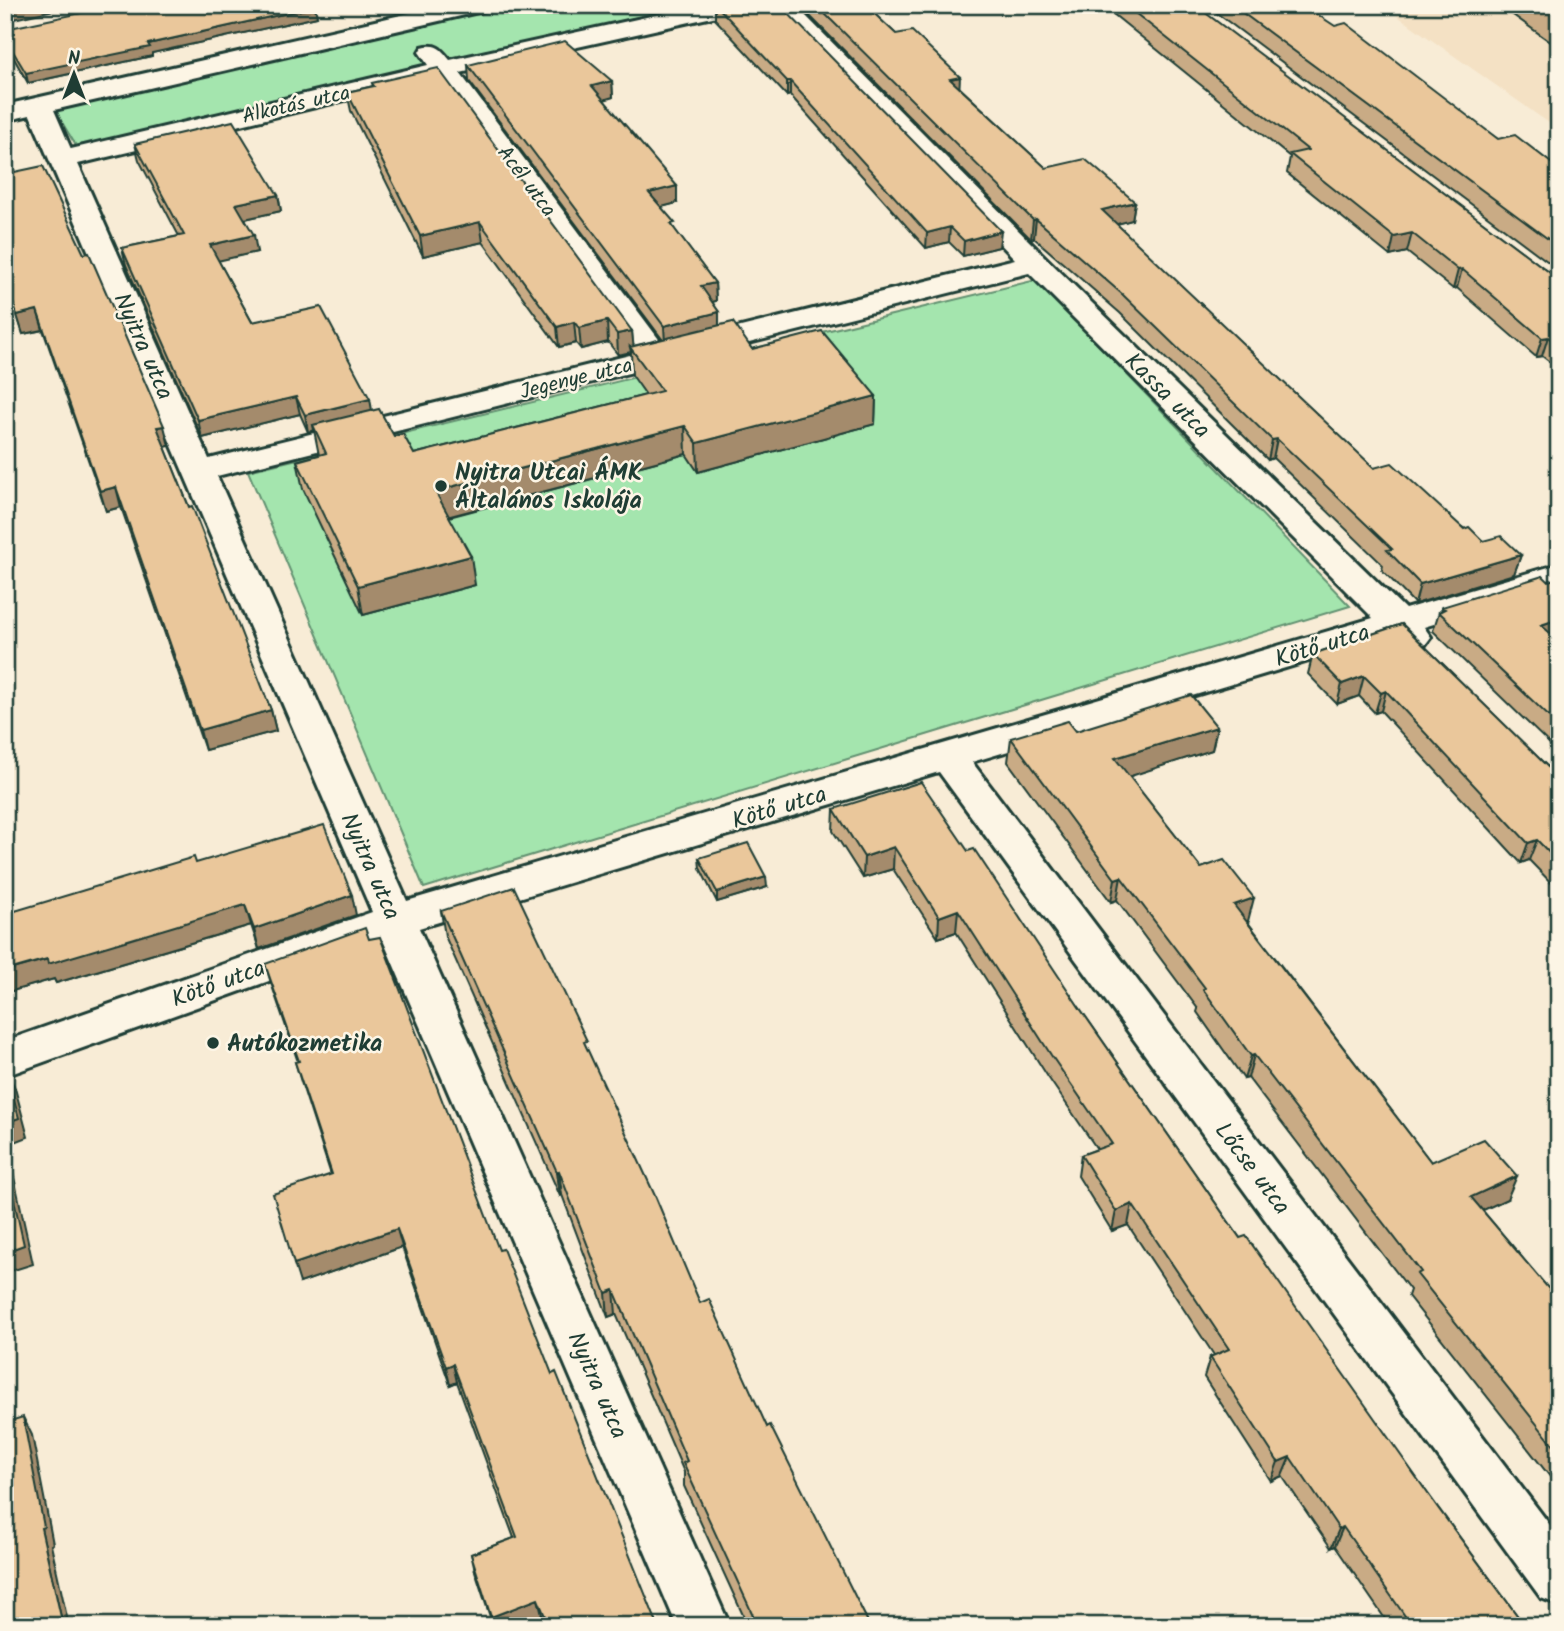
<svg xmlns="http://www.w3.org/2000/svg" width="1564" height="1631" font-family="Kalam,sans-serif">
<rect width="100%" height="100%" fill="#f8ecd6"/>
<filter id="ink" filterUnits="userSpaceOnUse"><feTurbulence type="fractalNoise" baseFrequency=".0143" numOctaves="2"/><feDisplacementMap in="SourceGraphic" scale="14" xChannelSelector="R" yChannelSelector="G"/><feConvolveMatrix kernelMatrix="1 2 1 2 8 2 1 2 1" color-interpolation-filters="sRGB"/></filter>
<g filter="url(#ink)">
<path fill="#f4e1c4" d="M1382,5H1559V130Z"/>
<path fill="#a4e5ae" stroke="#629171" stroke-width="2" d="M509,5H689L78,149L54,109Z
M1036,280L1350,606L424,888L248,471Z"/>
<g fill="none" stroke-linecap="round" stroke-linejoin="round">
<g stroke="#1f3d34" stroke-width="6">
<path id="street" d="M445,5H490L486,10L478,12L54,110L71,149L428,65L419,52L422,47C437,43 441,49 450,60L701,5H747L743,10L735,12L460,73L664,346L1015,259L769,5H795L1045,257L1405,609L1559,564V586L1424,627L1431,637L1425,645C1411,649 1403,647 1392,636L972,762L1559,1537V1605L1541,1598L939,772L419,928L730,1626H677L383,940L5,1076V1041L372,912L30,115L5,121V105ZM437,78L638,353L209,459L78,164ZM1029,273L1373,618L407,901L217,476Z"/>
</g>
<use href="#street" fill="#fcf5e5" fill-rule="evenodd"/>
</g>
<path fill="#c9ab85" stroke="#1f3d34" stroke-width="2" d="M715,5L999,247L963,256L949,242L926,248L790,95L787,96L715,19Z
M799,5H865L896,34L959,87L1046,168L1135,202L1132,220L1116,224L1374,468L1483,541L1521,555L1514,574L1415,604L1382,570L1383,565L1273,458L1268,460L1120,313L1034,238L1031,239Z
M1102,5H1194L1553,275L1559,276V369L1542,356L1536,357L1457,288L1453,289L1407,252L1390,256L1287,173L1290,157Z
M1206,5H1303L1498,139L1559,169V270Z
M1499,5H1559V48Z
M315,7L317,17L152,53V56L28,83L5,43V29Z
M468,65L612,81L613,97L604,100L677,203L661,207L675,230L715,283L716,301L712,302L719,312V325L752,349L876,396L875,424L698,472L686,454L449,517L475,585L363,615L303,489L297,461L319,455L314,430L308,432L300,414L202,438L126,265L122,248L179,236L139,160L135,144L278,195L281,211L245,219L257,252L218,260L252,322L372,411L394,436L414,454L646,395L632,375L631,352L618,355L608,342L581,349L576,343L559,347L483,242L423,256L351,111L347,92L373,86L372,83L632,331L633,346L662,339L469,81Z
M5,174L169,446L165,447L271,710L276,731L205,750L121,507L106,511L43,330L23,334L7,283H5Z
M1442,607L1559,637L1555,638L1559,641V753L1433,631L1439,612L1441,611Z
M1402,624L1552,771L1559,773V891L1529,860L1521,863L1381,711L1375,713L1359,696L1337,704L1308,674L1313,654Z
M1217,727L1212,750L1129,776L1201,868L1248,921H1247L1431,1162L1507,1199L1482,1210L1559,1301V1488L1408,1296L1410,1290L1248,1078L1244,1079L1197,1012L1198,1009L1117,900L1111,902L1008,762L1011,738L1076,731Z
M834,809L968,851L1079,1007L1240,1238L1525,1626H1390L1335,1546L1331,1548L1282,1476L1271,1481L1204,1377L1210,1357L1214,1355L1128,1225L1112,1231L1078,1176L1081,1155L1097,1149L1048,1077L956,932L938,938L893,869L863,878L833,831Z
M699,858L767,887L717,902L700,868Z
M196,863L356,915L259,949L251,925L56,983L54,979L5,993V914Z
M441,911L588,1052L700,1303L767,1427L870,1626H748L684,1486V1472L616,1314L608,1317L562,1195L560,1196L445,936Z
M265,964L499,1250L658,1626H546L542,1615L514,1626H493L475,1571L471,1554L514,1538L457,1382L450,1385L402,1247L300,1283L331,1175L301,1082L295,1062H298L271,983Z"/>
<path fill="#a48b6c" stroke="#1f3d34" stroke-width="2" d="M31,5H76L5,21V11Z
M315,7L317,17L152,53V56L28,83L26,73L148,44Z
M960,77L959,95L950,79Z
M612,81L613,97L593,103L592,86Z
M787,81H790V95L787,96Z
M677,186V203L650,210L649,193Z
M278,195L281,211L240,220L236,204Z
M1135,202L1132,220L1099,229L1102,210Z
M1036,219L1034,238L1031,239L1033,220Z
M480,222L483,242L423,256L420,236Z
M950,227L949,242L926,248L927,233Z
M1001,231L999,247L963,256L964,241Z
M1412,233L1407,252L1390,256L1394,237Z
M254,235L257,252L213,262L210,245Z
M1462,269L1457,288L1453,289L1458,270Z
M715,283L716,301L702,304L701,286Z
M37,310L43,330L23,334L17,315Z
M719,312V330L665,343L664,326Z
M607,321L608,342L581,349L579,328Z
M574,322L576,343L559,347L557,327Z
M632,331L634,351L630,347L631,352L618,355L617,334Z
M1548,337L1542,356L1536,357L1542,338Z
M876,396L875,424L698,472L697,443Z
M296,397L300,414L202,438L198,420Z
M370,399L373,416L313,425L314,430L308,432L305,415Z
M164,426L169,446L162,447L157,427Z
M685,426L686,454L439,519L435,491Z
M1277,439L1273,458L1268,460L1272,440Z
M116,487L121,507L106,511L100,491Z
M1521,555L1514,574L1415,604L1420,584Z
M471,556L475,585L363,615L358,586Z
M1559,619V637L1534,644L1541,625Z
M1364,676L1359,696L1337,704L1342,684Z
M1386,691L1381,711L1375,713L1381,693Z
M271,710L276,731L205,750L200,730Z
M1217,727L1212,750L1112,782L1115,758Z
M1537,840L1529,860L1521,863L1528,843Z
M894,847L893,869L863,878L864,857Z
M766,877L767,887L717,902V892Z
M1121,877L1117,900L1111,902L1115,879Z
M352,895L356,915L259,949L254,929Z
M1254,898L1248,921L1229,928L1234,905Z
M245,905L251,925L56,983L54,979L5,993V971Z
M958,910L956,932L938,938L939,917Z
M1254,1055L1248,1078L1244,1079L1251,1056Z
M6,1069L15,1088L28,1137L7,1145L33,1264L5,1273Z
M559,1171L562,1195L560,1196L557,1172Z
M1517,1176L1507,1199L1462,1220L1471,1197Z
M1132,1204L1128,1225L1112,1231L1116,1211Z
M397,1229L402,1247L300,1283L294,1264Z
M614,1290L616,1314L608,1317L606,1293Z
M453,1364L457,1382L450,1385L446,1367Z
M5,1381L17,1440L7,1422L5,1413Z
M23,1417L32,1435L53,1544L51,1545L69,1626H63L41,1528Z
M1290,1457L1282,1476L1271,1481L1278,1462Z
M1343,1527L1335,1546L1331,1548L1339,1529Z
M538,1599L542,1615L514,1626H493L491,1617Z"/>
<path fill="#eac79b" stroke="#1f3d34" stroke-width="2" d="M5,5H31L5,11Z
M119,5H313L315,7L148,44L150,47L26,73L5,38V29Z
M716,5H780L1001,231L964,241L950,227L927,233L790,81H787Z
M816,5H865L896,34L912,31L960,77L950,79L1046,168L1085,159L1135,202L1102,210L1374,468L1392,463L1464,529L1469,527L1483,541L1501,536L1521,555L1420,584L1387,550L1392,549L1277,439L1272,440L1122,294L1036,219L1033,220Z
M1125,5H1195L1553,275L1559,276V345L1548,337L1542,338L1462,269L1458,270L1412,233L1394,237L1290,154L1308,150Z
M1232,5H1303L1335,26L1346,23L1498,139L1515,135L1559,169V247Z
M1548,5H1559V13Z
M565,41L612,81L592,86L677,186L649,193L675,223L671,224L715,283L701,286L719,312L664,326L468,65Z
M438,68L632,331L617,334L607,321L579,328L574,322L557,327L480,222L420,236L347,92L374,86L372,83Z
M233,121L278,195L236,204L254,235L210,245L252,322L321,307L370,399L305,415L296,397L198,420L122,248L184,235L135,144Z
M43,166L84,254L89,253L164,426L157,427L189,507L192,506L271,710L200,730L116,487L100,491L37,310L17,315L5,277V174Z
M733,322L752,349L822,331L876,396L697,443L685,426L435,491L471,556L358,586L297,461L326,453L313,425L379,409L394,436L403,434L414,454L662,391L630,347Z
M1543,576L1548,581L1559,578V619L1541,625L1559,641V726L1439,612L1445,609L1442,607Z
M1402,624L1552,771L1559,773V863L1537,840L1528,843L1386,691L1381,693L1364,676L1342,684L1313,654Z
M1191,695L1217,727L1115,758L1201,868L1224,860L1254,898L1234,905L1431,1162L1484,1139L1517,1176L1471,1197L1559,1301V1452L1417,1274L1421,1272L1254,1055L1251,1056L1203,989L1205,988L1121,877L1115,879L1011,738L1068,721L1076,731Z
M921,782L968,851L974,849L1079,1007L1240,1238L1246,1236L1438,1508L1525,1626H1412L1343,1527L1339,1529L1290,1457L1278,1462L1210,1357L1229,1349L1132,1204L1116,1211L1081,1155L1112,1144L1051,1055L958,910L939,917L894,847L864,857L834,809Z
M324,825L352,895L254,929L245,905L48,964L47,959L5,971V914L194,857L196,863Z
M748,843L766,877L717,892L699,858Z
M514,887L587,1041L584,1042L656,1198L700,1303L709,1299L767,1427L770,1425L870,1626H758L683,1463L687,1461L614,1290L606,1293L559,1171L557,1172L441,911Z
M365,928L369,939L380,937L499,1250L503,1249L552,1374L556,1372L658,1626H549L538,1599L491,1617L471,1554L517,1537L453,1364L446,1367L397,1229L294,1264L273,1194L332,1174L295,1062L299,1061L265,964Z
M5,1069L19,1118L5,1123Z
M5,1160L24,1245L5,1252Z
M5,1413L7,1422L23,1417L44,1527L41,1528L63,1626H5Z"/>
</g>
<g fill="#1f3d34" stroke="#fcf5e5" stroke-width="2.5">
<circle cx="441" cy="486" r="7"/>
<circle cx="213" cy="1043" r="7"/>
</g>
<g text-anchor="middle" stroke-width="5" stroke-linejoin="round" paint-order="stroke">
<g font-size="21" fill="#1f3d34" stroke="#fcf5e5">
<text transform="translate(296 104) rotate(-13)" y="7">Alkotás utca</text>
<text transform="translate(527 181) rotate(53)" y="7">Acél utca</text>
<text transform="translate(576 378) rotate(-14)" y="7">Jegenye utca</text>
</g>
<g font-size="24" fill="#1f3d34" stroke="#fcf5e5">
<text transform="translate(144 346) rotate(66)" y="8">Nyitra utca</text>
<text transform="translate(1168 395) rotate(45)" y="8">Kassa utca</text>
<text transform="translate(1322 645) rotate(-17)" y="8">Kötő utca</text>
<text transform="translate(779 807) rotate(-17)" y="8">Kötő utca</text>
<text transform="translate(371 866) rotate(66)" y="8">Nyitra utca</text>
<text transform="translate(218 983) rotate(-20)" y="8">Kötő utca</text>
<text transform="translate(1253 1168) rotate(53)" y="8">Lőcse utca</text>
<text transform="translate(598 1385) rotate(66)" y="8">Nyitra utca</text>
</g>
<g font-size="24" font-weight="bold" fill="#1f3d34" stroke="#fcf5e5" text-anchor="start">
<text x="455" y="480">Nyitra Utcai ÁMK<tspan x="455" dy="28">Általános Iskolája</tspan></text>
<text x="227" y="1051">Autókozmetika</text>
</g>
</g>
<rect width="1564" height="1631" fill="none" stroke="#fcf5e5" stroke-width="28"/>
<rect x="14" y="14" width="1536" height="1603" fill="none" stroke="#1f3d34" stroke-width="2.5" filter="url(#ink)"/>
<g transform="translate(74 74)" stroke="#fcf5e5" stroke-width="5" paint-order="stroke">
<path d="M0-5L12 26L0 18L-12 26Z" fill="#1f3d34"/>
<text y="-10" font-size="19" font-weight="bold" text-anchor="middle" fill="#1f3d34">N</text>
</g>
</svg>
